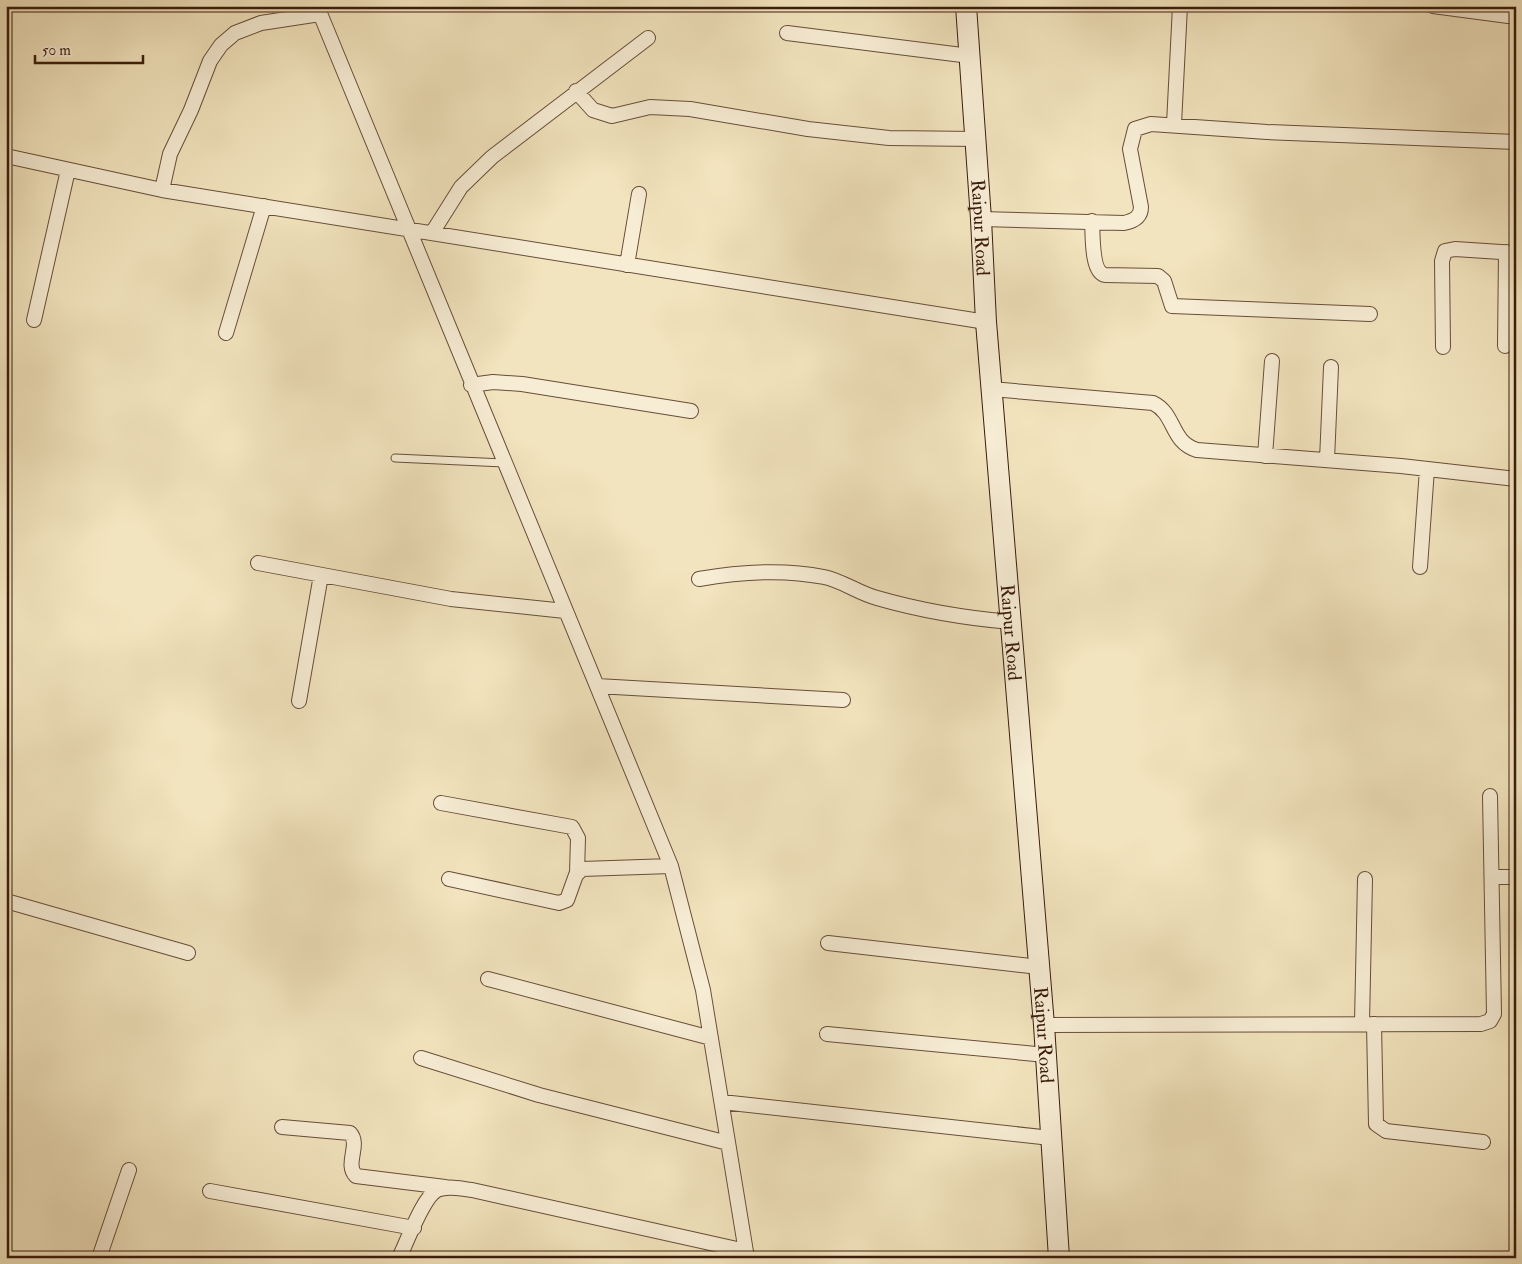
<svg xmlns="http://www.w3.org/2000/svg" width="1522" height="1264" font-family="'IM FELL Double Pica',serif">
<rect width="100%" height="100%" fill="#f2e4be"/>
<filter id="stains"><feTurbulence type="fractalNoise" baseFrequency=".004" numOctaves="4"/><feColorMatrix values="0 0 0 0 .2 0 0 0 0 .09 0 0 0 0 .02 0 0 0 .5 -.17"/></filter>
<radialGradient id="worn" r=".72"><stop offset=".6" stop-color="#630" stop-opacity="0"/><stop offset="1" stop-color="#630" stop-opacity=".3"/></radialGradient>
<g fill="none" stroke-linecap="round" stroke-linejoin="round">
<g stroke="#684e38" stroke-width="9">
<path id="lane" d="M395,458L504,463"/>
</g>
<g stroke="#684e38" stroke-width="16">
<path id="street" d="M317,6L671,866L703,990L747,1258
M1433,6L1516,17
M787,33L970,56
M576,91L593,110L612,116L650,107L690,109L808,129L889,138L976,139
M1174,124L1180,6
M6,156L162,190L986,322
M162,190L170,154L191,110L210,61L221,45L235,33L261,23L320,14
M981,219L1124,223C1134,221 1141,217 1141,207L1130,149L1135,129L1151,124L1267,132L1516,142
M1092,221C1093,234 1091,272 1105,275L1158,276L1164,281L1172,306L1370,314
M432,233L461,187L492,157L648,38
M627,265L639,194
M34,320L68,170
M226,333L264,206
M1505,346L1506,252
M1443,347L1442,261L1445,251L1455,249L1516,253
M471,385L493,382L522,384L691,411
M991,389L1153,403C1176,414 1170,442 1197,450L1401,466L1516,479
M1265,456L1272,361
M1327,460L1331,367
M258,563L451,599L565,611
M1420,567L1427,469
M699,579C739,572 784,569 824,577C843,581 858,593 877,598C922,611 964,618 1011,622
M597,686L843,700
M299,701L321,575
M441,803L572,827L578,838L577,873
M1492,877H1516
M449,879L559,903L567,900L576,875L582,869L671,866
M6,901L188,953
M828,943L1039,967
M488,979L711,1038
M1362,1023L1365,879
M1374,1024L1376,1124L1386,1131L1483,1142
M1044,1025L1481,1024L1490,1021L1494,1014L1490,796
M827,1034L1046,1055
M421,1058L539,1095L728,1143
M722,1102L1051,1138
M282,1127L350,1133C361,1145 344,1164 356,1176L445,1187
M210,1191L414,1228
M99,1258L129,1170
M399,1258C407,1242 423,1197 437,1190C448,1185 461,1189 472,1190L746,1251"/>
</g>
<g stroke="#3a1c0c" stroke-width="22">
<g id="secondary">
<path id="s1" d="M966,6L981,219L986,322L1044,1025L1059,1258"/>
</g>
</g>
<use href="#lane" stroke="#f7edd5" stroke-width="7"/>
<use href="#street" stroke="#f7edd5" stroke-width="14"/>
<use href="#secondary" stroke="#f7edd5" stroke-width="20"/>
</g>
<g text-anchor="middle" stroke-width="5" stroke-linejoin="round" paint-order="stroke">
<g font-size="19" fill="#3a1c0c" stroke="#f7edd5">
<text dy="7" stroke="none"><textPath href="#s1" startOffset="222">Raipur Road</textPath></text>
<text dy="7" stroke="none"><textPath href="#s1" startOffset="628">Raipur Road</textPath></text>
<text dy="7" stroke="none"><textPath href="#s1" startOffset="1032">Raipur Road</textPath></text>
</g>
</g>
<rect width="1522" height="1264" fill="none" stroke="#f2e4be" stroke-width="25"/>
<rect x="8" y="8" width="1507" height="1249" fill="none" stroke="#3a1c0c" stroke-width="2.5"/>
<rect x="12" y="12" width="1497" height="1239" fill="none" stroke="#3a1c0c"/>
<path d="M35 55v8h108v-8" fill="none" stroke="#3a1c0c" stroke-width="2.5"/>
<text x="42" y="55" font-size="15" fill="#3a1c0c" stroke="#f7edd5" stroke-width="4" paint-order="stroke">50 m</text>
<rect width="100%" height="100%" filter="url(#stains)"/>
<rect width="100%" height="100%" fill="url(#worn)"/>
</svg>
